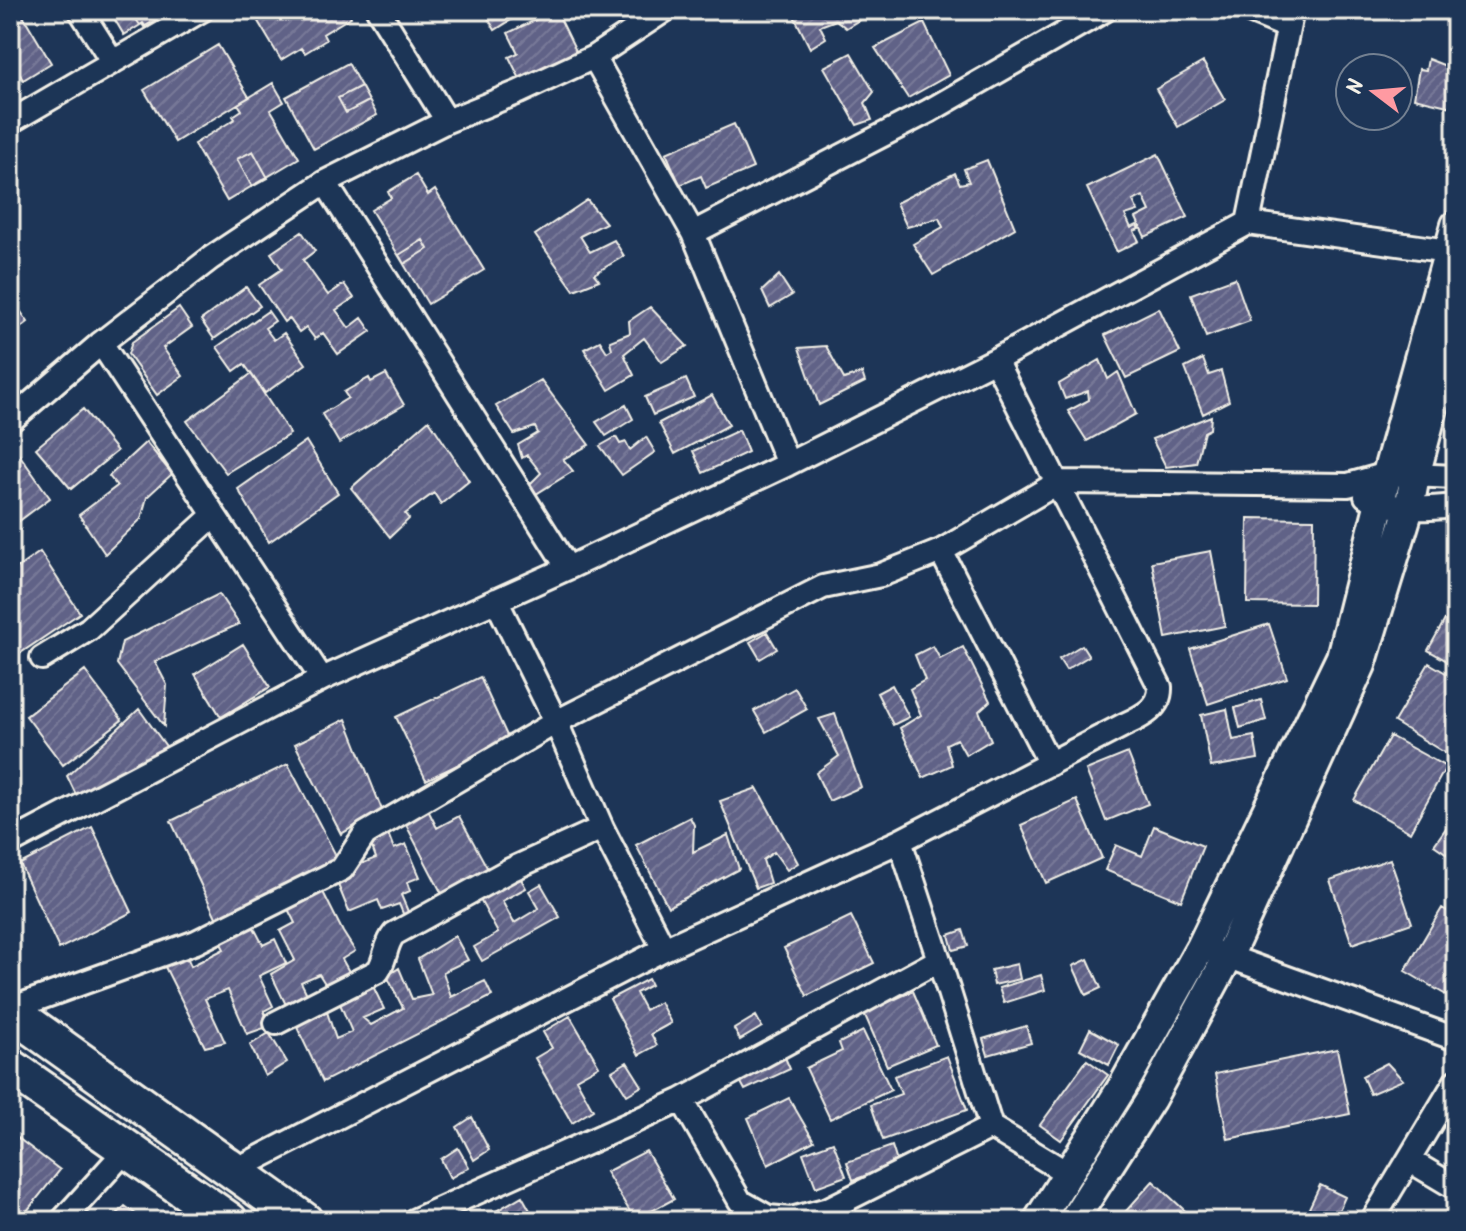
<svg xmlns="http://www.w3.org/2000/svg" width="1466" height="1231" font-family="Kalam,sans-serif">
<defs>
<pattern id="building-hatch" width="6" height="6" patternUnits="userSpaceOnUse" patternTransform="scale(2)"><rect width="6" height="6" fill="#606287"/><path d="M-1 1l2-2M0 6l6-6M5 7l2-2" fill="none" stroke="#777998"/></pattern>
</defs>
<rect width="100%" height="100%" fill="#1d3557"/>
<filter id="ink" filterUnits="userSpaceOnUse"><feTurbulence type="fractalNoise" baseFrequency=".0125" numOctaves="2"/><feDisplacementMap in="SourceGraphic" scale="16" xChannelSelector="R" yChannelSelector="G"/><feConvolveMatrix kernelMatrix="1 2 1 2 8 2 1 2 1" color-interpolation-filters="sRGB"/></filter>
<g filter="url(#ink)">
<path fill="url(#building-hatch)" stroke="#f4f1e8" stroke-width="2" d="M109,10H162L158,12L161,17L144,27L142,24L124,35Z
M140,10H157L161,17L145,26L143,23L140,25L133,15Z
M269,10H347L351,17L323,34L326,40L305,53L301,48L281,60L256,18Z
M483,10H527L495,30Z
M556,10L578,55L522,83L509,57L518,53L508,33Z
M791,10H874V11L846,28L836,20L820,26L826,38L810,48Z
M22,14L51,63L23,80L10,57V19L11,21Z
M924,23L949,75L908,98L875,48Z
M218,45L249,97L175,142L144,90Z
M851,53L874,92L865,103L872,120L857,125L824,67Z
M1428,59L1456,70V108L1414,98L1419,69L1426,70Z
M1203,62L1225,100L1178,127L1156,89Z
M348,63L377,115L314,149L286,97Z
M273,83L284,102L271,110L299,158L227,201L194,144L235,119L233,116L242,110L238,104Z
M361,86L369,101L346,113L338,98Z
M734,124L753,168L706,188L701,176L680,185L666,153Z
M253,151L268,178L252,187L237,159Z
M1158,154L1188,217L1145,237L1136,218L1150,211L1143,196L1133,201L1138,211L1125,215L1131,228L1137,225L1139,229L1134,231L1139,241L1117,252L1087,188Z
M987,160L1015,228L933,275L913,244L943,227L939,218L907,227L896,203L955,173L960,184L969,182L964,169Z
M416,175L428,195L435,190L484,270L428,304L371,210L391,198L388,192Z
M587,200L606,223L580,236L590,252L614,240L624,256L594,274L599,280L574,290L535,235Z
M302,232L315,251L303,260L328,295L344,284L354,298L336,310L349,328L362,318L371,331L338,354L323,333L315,339L306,327L299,332L289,318L284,322L259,285L282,269L271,253Z
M423,240L428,249L404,264L399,255Z
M779,275L792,295L770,308L762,291Z
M1235,278L1250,321L1206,337L1191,294Z
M246,287L260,306L214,339L201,320Z
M10,296L28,322L11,335L10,334Z
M650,307L687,346L662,362L644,338L624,354L634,375L609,390L584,349L600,341L607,352L612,349L610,341L630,333L629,321Z
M179,308L192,327L163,348L183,376L157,395L128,354L132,342Z
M1159,308L1180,352L1126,378L1105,335Z
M268,311L275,321L265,328L274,340L284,333L306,364L265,393L244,364L234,371L217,347Z
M826,346L844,379L862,373L865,382L819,405L799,348Z
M1203,359L1209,375L1221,371L1229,401L1203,414L1185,368Z
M1100,360L1108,379L1118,372L1136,414L1087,441L1068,411L1089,400L1088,391L1065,399L1059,384Z
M251,374L290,434L226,473L187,421Z
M386,374L404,405L339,443L322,414L348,398L344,392L369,378L371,382Z
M686,379L694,397L653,415L645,397Z
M541,380L589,445L563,459L573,471L536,494L530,484L541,473L527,455L522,458L518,445L538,433L535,427L514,434L496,406Z
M712,395L729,425L675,454L659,423Z
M626,405L633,419L606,436L596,422Z
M83,409L117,451L71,489L36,448Z
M1211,416L1210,429L1204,432L1196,463L1166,467L1152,439Z
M429,420L469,481L441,504L434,493L405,514L409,519L390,537L351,488Z
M739,430L748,452L703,473L693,451Z
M616,437L620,444L626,442L630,450L646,437L655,452L622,475L600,446Z
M306,441L338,493L269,542L238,489Z
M146,442L172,474L147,497L141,519L105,554L79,515L117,486L109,476Z
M14,447L50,498L10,528V450Z
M1248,518L1314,519L1313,604L1247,603Z
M1211,551L1225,626L1166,638L1152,562Z
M40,552L80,613L10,660V573Z
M219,594L239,624L155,662L167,685L164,726L117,664L122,642Z
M1456,600V666L1428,650Z
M1269,624L1287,678L1208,704L1190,649Z
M767,632L777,649L760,659L750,642Z
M243,644L270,687L221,717L195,674Z
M1082,645L1089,656L1066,670L1059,659Z
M933,646L940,659L963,647L990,701L979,711L991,740L966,755L957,739L946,744L952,765L923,778L900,728L921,715L910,689L925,680L915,655Z
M1429,663L1456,679L1455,759L1394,722Z
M85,671L122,720L63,765L26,716Z
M480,677L509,740L426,780L396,717Z
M892,685L909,717L893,725L877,693Z
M795,688L807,709L766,732L754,711Z
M1261,700L1266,720L1240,728L1235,708Z
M139,709L168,749L79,801L67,776Z
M1227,709L1233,740L1254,736L1258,759L1211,767L1201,715Z
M835,714L861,787L829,801L816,773L839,756L819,719Z
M346,719L382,810L341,834L295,744Z
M1390,736L1446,767L1410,832L1354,800Z
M1128,753L1148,804L1106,821L1086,770Z
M288,764L341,865L221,928L171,821Z
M757,788L798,863L787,870L774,852L763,860L770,883L756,888L720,801Z
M1077,800L1102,858L1046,883L1021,825Z
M427,808L437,828L459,816L489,871L443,896L404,821Z
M1456,814V860L1434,845Z
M690,817L694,825L693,852L728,835L739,869L668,907L636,845Z
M1154,826L1203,846L1181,901L1105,870L1116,845L1142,856Z
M92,827L132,912L59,949L20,864Z
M387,831L394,849L406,844L420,877L407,882L410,891L401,895L412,921L407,923L399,904L382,910L378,900L349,912L334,875L376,858L369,839Z
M1390,859L1412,923L1352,944L1330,880Z
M519,875L526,888L502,901L514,923L539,908L529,891L541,884L560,917L482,961L474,947L498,933L479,898Z
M319,884L343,932L355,951L342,959L352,977L329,990L319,974L301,982L309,998L288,1009L271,974L295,960L280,931L295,923L284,901Z
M1442,908L1456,916V994L1453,999L1405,971Z
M851,916L874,963L807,996L784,948Z
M249,918L263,945L275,939L286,963L259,976L273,1006L264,1011L270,1026L247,1034L228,990L205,999L225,1042L205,1047L162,961L184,950L191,966L224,949L216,935Z
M963,930L968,946L953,950L949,935Z
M455,936L468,960L443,972L451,997L485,981L492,996L323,1082L294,1021L325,1006L336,1039L352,1032L338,999L372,984L384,1009L363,1018L371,1025L403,1008L387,976L399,968L412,999L432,995L418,959Z
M1088,959L1101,988L1086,995L1073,966Z
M1017,964L1020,979L994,985L991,970Z
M1041,975L1045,990L1004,1003L999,988Z
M648,979L651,985L636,993L645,1010L660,1002L671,1023L651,1034L657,1045L639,1055L610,999Z
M913,991L936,1045L887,1066L864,1013Z
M570,1016L599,1066L576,1079L593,1110L572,1123L535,1058L552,1048L543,1032Z
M756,1016L762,1027L740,1040L734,1029Z
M1026,1026L1031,1043L988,1055L983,1039Z
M1090,1029L1119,1045L1109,1065L1080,1049Z
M863,1031L891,1090L830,1119L806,1068L842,1051L839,1043Z
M269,1033L287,1062L265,1076L250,1045Z
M1337,1049L1350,1114L1228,1139L1215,1074Z
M784,1055L790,1069L745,1090L738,1077Z
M947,1056L967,1110L883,1140L871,1105L901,1094L894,1076Z
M1087,1060L1108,1075L1061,1140L1040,1125Z
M627,1062L642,1086L627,1095L612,1071Z
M1387,1063L1403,1080L1370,1094L1362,1076Z
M789,1098L814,1141L768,1165L748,1118Z
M472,1117L489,1150L474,1160L457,1127Z
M10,1132L60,1170L19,1221H10Z
M833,1142L846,1176L816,1187L803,1153Z
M892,1146L898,1165L853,1180L847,1162Z
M458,1148L469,1167L450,1178L441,1159Z
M646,1151L674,1199L635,1220L606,1172Z
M1153,1181L1196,1221H1117Z
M1320,1185L1345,1197L1334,1221H1303Z
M522,1196L536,1221H479Z
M125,1206L145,1221H110Z"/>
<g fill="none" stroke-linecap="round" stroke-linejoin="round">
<g stroke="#f4f1e8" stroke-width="28">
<path id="minor" d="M80,10L113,62
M378,10L447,121
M1247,10L1288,27
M594,57L693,233L788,464
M10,122L202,10
M325,182L568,568
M1248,223L1292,10
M693,233L929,111L1105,10
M101,343L322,679
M10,421L101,343L211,258L325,182L447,121L519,92L594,57L665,10
M1366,496C1393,512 1426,509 1456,506
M941,551L1050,764
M496,600L556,722L602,828L664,949
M42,658L89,629L214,515
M900,841L939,960L991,1127L1067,1173
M10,843L322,679L568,568L788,464L995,360L1248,223L1448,251
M1213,951L1456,1039
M10,1009L196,942L342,869L365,834L556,722L823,587L881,575L941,551L1059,482L1348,485L1387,474L1456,477
M276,1023L378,971C386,960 385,944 394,934L510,870L602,828
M682,1100L740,1201L768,1217L791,1219L828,1209L991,1127
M1409,1160L1456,1188
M235,1170L664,949L900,841L1120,727C1138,718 1161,710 1160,687L995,360
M62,1221L127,1149
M413,1221L682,1100L939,960
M1372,1221L1456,1081"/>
</g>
<g stroke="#f4f1e8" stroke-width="34">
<path id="tertiary" d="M1038,1221L1123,1086L1201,947L1341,657L1387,474L1456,225
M1073,1221L1151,1099L1229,955L1361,665L1409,508L1415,476L1456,321"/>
</g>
<g stroke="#f4f1e8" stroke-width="42">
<path id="primary" d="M10,1011L304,1221
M10,1067L229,1221"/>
</g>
<use href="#minor" stroke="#1d3557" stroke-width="22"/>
<use href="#tertiary" stroke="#1d3557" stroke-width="28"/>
<use href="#primary" stroke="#1d3557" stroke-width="36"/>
</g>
</g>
<rect width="1466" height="1231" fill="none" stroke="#1d3557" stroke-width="40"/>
<rect x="20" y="20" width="1426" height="1191" fill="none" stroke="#f4f1e8" stroke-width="3" filter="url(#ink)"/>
<g transform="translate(1374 92) rotate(286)"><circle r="38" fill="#1d3557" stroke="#738091" stroke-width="2"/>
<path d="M0-6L14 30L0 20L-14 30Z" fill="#ff9aa2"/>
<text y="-12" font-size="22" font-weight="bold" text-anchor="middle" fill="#f4f1e8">N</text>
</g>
</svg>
